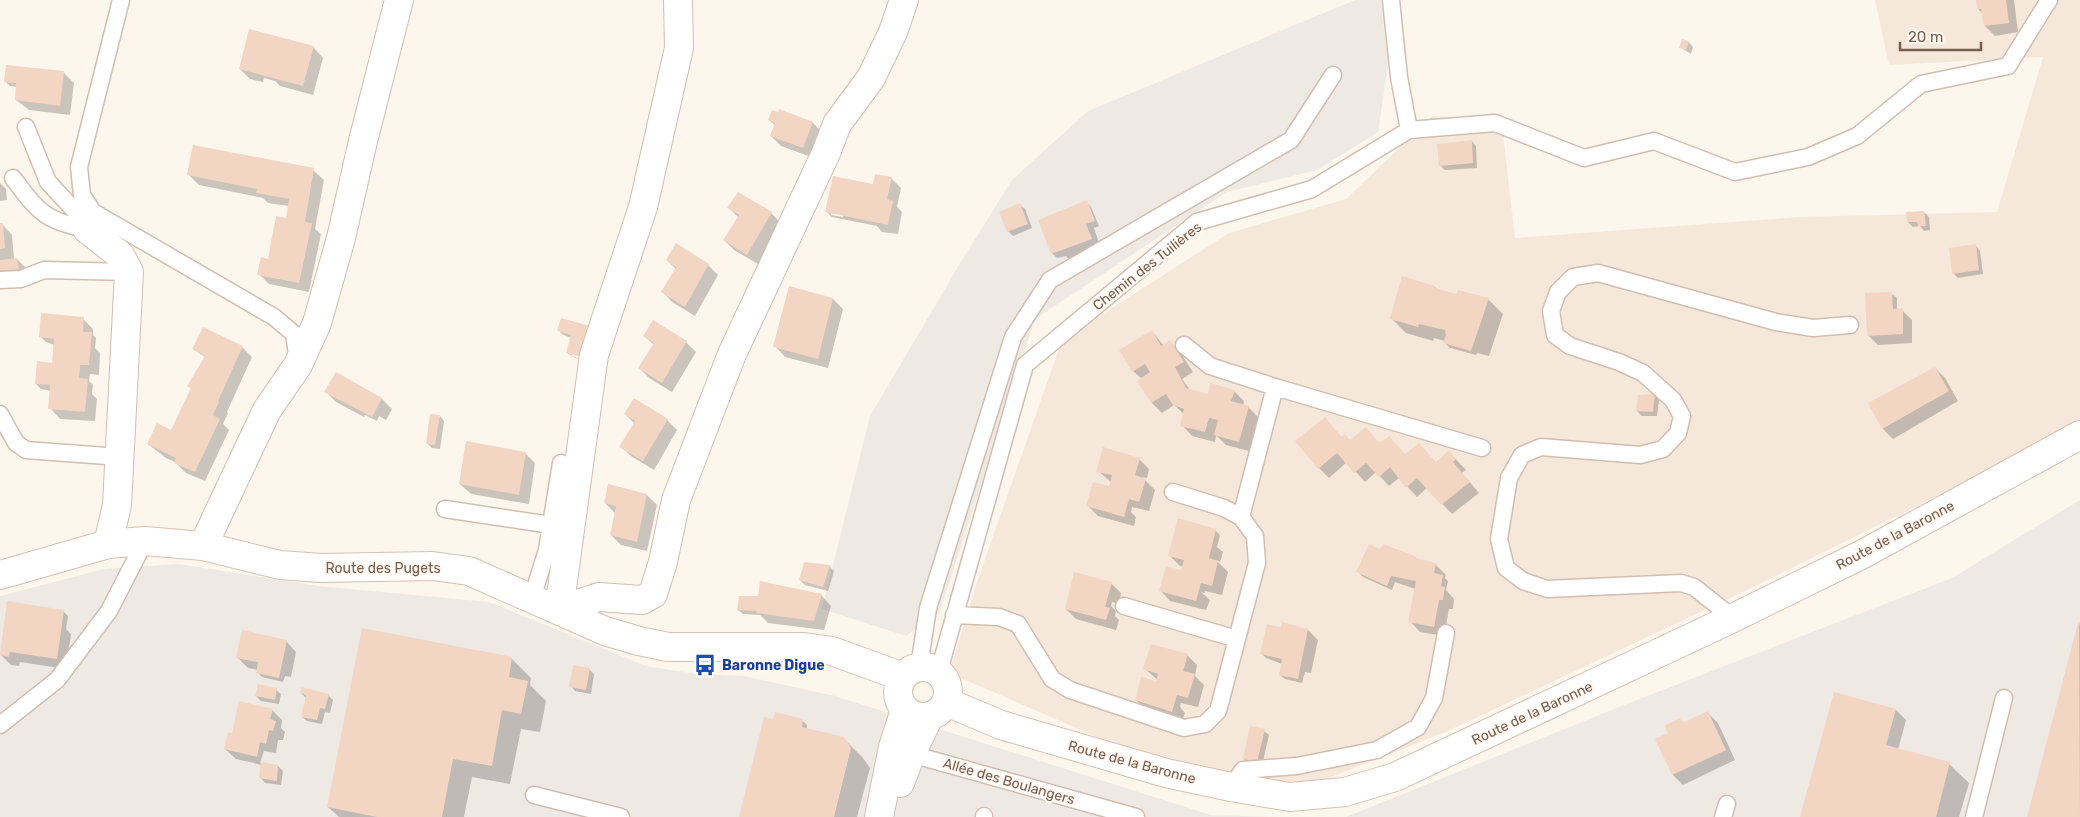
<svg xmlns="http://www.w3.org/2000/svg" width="2080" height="817" font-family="Rubik,sans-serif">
<rect width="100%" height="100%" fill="#fdf6ec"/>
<path fill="#f5e8da" d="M1875,0H2080V425L1749,589L1448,731L1313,784L1181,773L949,673L978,579L1062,340L1229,233L1346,199L1433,116L1502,125L1515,238L1800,217L1997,212L2043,57L1889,65Z"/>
<path fill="#efe9e4" d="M1355,0H1381L1388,66L1378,132L1317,170L1227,192L1035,319L940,611L906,636L822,609L870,416L962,260L1012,180L1088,111Z
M2080,500V817H1346L1624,705L1952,578Z
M179,564L318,586L489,602L646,666L697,674L744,676L835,696L1211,815L1275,817H0V596L104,569Z"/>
<path fill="#0003" fill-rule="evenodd" d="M1977,0H2014L2018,32L1995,36L1985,26L1983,14L1978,9Z
M1689,42L1693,47L1691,54L1680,47Z
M313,47L323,58L313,95L280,86L275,81L264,78L263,82L250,79L240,69Z
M64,73L74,83L70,115L29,110L16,100L17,87L10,86L5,81Z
M769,120L813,123L823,133L814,158L781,146L771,136L775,125Z
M1472,141L1476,146L1477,168L1445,170L1440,165Z
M313,170L324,180L315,229L321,234L309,292L269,284L259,274L269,260L287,220L289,206L268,203L263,198L199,185L189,175Z
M891,178L901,188L897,207L902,212L898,234L882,232L877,226L832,217L827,212ZM831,212L843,215V217L831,215Z
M0,183L6,189L7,200L0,201Z
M1087,202L1091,207L1099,226L1094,228L1101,249L1070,260L1066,256L1057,258L1052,253Z
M1020,205L1025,209L1032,228L1013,236L1008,231Z
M729,208L771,213L781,223L758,264L734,250L724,240L739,218Z
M1924,212L1929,217L1930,230L1924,231L1920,226L1913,227L1908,222Z
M2,224L12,235L14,259H17L27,269L0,281V225Z
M676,245L708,265L718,275L695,316L672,302L662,291L676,269L667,260Z
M1976,246L1980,251L1983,274L1958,278L1953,273Z
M1435,287L1438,290L1457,295L1488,299L1503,314L1489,356L1477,353L1476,355L1450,348L1445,343V341L1434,338L1433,341L1406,333L1391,318Z
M790,288L833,299L843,309L828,368L785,357L775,346Z
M1892,294L1897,298V310H1902L1912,320V343L1878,345L1868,335Z
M83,319L93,329V335L96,338L95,348L100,353L99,375L90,374L89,381L93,385L92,394L97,399L95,421L60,419L50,408L51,391L41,389L36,384L54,364L55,345L46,342L41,337Z
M590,327L572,353V356L586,361L573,357L568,353L572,338L563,335L558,330Z
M1152,331L1164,346L1170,342L1180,352L1193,372L1182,379L1191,391L1208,396L1234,391L1244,401L1243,406L1248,407L1258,417L1249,451L1226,445L1216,435L1215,442L1192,436L1182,425L1184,414L1174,405L1162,413L1152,403L1142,379L1133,371Z
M644,336L686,342L696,352L672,392L649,378L639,368L654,345Z
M242,347L252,357L227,412L228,413L223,424L229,430L205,481L186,473L175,462L166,458L148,444L172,431L192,389L189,386L205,357L193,349Z
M1935,368L1945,378L1958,401L1893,439L1883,429L1869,404Z
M336,374L382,399L392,409L386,420L379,416L377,421L365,415L364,417L336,402L326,392Z
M1654,395L1659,400L1657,416H1642L1637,411Z
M625,414L667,420L677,430L654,470L631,456L621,446L635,424Z
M440,416L444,421L440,449L432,448L427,443Z
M1325,419L1342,438L1351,442L1366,429L1380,444L1405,455L1436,463L1449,452L1466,470L1462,473L1479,493L1452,514L1427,488L1417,497L1399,478L1389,486L1376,472L1365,482L1347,462L1329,478L1319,468Z
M525,453L535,463L529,504L471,494L460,484Z
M1139,459L1149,469L1147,478L1142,477L1155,490L1149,511L1132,507L1131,512L1136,517L1134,526L1098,516L1088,506L1110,487L1111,482L1098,471Z
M647,495L657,505L647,551L621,545L611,535L616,514L605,503Z
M1216,531L1220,535L1217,547L1223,552L1220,562L1216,560L1228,572L1222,595L1205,591V593L1201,592L1210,600L1206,610L1170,601L1160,590L1182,571L1184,567L1180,566L1170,556Z
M1380,550L1415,557L1418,560L1435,564L1446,575L1445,578L1448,581L1446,590L1454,599L1453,609H1449L1444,636L1420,632L1410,621L1415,589L1395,582L1392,590L1363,577L1358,572Z
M829,566L834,571L828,591L805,585L800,580Z
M1111,583L1121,593L1119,603L1112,602L1111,606L1116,611L1115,616L1119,620L1116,630L1076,619L1066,609Z
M821,595L831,606L824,630L768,623L760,615L743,614L738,610Z
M63,611L68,616L66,629L71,634L66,669L20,662L19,666L11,665L1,655Z
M2080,622V817H2028Z
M1283,624L1308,630L1318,640L1311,673L1305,672L1302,683L1285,679L1280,675L1282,664L1266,658L1262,654L1282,629Z
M363,630L512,659L531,678L530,685L546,701L540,732L521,729L510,784L472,777L464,817H339L328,807Z
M286,641L296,652L291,677L285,676L283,682L262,677L258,673V670L248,668L238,658Z
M1187,655L1197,665L1195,676L1204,685L1198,707L1181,703L1180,707L1185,713L1182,721L1146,710L1136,700L1158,680L1145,669Z
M589,669L594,674L591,694L575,691L571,686Z
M276,690L281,694L279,704L261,701L256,696Z
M301,693L328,695L333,700L330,713L325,712L322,724L307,721L302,717L306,698Z
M272,710L282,720L281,728L285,732L283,740H278L276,753L264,751L260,763L278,766L283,771L281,785L265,783L261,778L262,765L236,759L225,749L233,734Z
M1896,710L1906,720L1898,750L1949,764L1969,783L1959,817H1802Z
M1708,713L1718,723L1735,760L1683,785L1673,775L1656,739L1669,734L1680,720L1684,724Z
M802,720L807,725V729L843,738L863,758L870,768L857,817H740L774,721Z
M1264,731L1269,735L1262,766L1249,763L1244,759Z"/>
<path fill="#f3d5c3" d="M1976,0H2006L2009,23L1984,26L1981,9H1977Z
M249,29L314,46L303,86L239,69Z
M1682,39L1689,41L1686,50L1679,48Z
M6,65L64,71L60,106L15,100L16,83L4,82Z
M779,109L813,122L803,148L770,136L775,123L768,120L772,110L778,112Z
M1472,140L1473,163L1439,166L1437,144Z
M193,145L314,168L305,222L312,223L299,283L257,275L261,257L268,259L276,216L286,218L289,199L256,193L257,189L187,175Z
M875,174L892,177L887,199L893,201L888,225L825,212L833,176L873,184Z
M738,192L772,212L747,255L723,240L739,215L727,208Z
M1087,200L1095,221L1086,224L1092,239L1051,254L1038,220Z
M1020,203L1028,224L1007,232L999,212Z
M1924,211L1926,226H1918L1917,222H1907L1906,212Z
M0,223H3L5,248L0,249Z
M676,243L709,264L685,307L661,292L676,267L666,260Z
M1976,244L1979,270L1952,274L1949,248Z
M17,258L19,269L0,271V260Z
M1402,276L1435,286V288L1456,294L1458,290L1489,298L1471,351L1443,343L1446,335L1445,330L1419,324L1418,327L1390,319Z
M789,286L833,298L818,359L773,347Z
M1892,292L1893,309L1903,308V334L1867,336L1865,293Z
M41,313L84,317L83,332H92L89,365H80L79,378L88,379L85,412L48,409L50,385L35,384L37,361L52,363L54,339L39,337Z
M561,318L590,326L582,357L566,353L571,335L557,331Z
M653,320L687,341L662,383L638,368L654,343L643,336Z
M203,327L243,346L218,401L219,402L213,415L220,419L195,472L174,463L176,458L147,444L157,423L171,430L191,388L187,386L205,356L192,349Z
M1152,330L1161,346L1170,340L1184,362L1175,367L1186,388L1208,394L1210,383L1235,390L1231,401L1249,406L1239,442L1214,435L1218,420L1214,419L1209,418L1205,432L1180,426L1184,409L1173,405L1166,394L1151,403L1137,381L1150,372L1145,364L1132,372L1119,350Z
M1935,367L1949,391L1882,429L1868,403Z
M336,372L382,398L372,417L324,392Z
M1655,394L1653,412L1636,411L1638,395Z
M634,398L668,419L643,461L619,447L635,421L624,414Z
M430,414L440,415L435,445L426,444Z
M1325,417L1341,437L1345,434L1350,440L1366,427L1379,443L1389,436L1405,454L1419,443L1436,462L1449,450L1456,459L1453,462L1470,482L1441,505L1417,478L1406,488L1390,467L1379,477L1366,463L1354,473L1337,453L1318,469L1295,441Z
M466,441L526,452L519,495L459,484Z
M1103,447L1140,458L1135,475L1146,479L1139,502L1129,499L1124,517L1086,506L1093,482L1109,486L1112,475L1096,472Z
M608,484L647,494L637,542L610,535L616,506L604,503Z
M1178,518L1216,529L1209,558L1218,561L1212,586L1201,583L1196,601L1159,591L1166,566L1181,570L1184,560L1168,556Z
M1369,544L1380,549L1383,544L1415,556V558L1436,563L1434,573L1443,575L1441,586L1445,587L1443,600H1439L1434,627L1408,622L1416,581L1391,576L1387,586L1356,572Z
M804,562L830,565L823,587L799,580Z
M1074,572L1112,582L1105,607L1110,608L1106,620L1065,609Z
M760,581L822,594L814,621L756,613L757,611L737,610L739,596H758Z
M7,601L64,610L57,659L10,652L9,657L0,655Z
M2079,619L2080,817H2027Z
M1282,622L1308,629L1298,679L1279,675L1282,659L1260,654L1267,624L1281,627Z
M362,628L512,657L509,677L528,681L521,714L502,710L492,766L453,759L442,817H377L327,807Z
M242,630L287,640L279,678L256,673L258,662L236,658Z
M1151,644L1188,654L1183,671L1195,674L1188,698L1177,695L1172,712L1135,700L1141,677L1156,681L1158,674L1143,669Z
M573,665L590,668L586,690L569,687Z
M258,684L277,688L275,700L255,696Z
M301,687L329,694L325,709L320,708L317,720L301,717L306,695L300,693Z
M1834,692L1896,709L1886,745L1950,762L1936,817H1800Z
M239,701L273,709L270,719L276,721L273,731L269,730L266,744L260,742L257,757L224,749L228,732L232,733Z
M1708,711L1726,750L1672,775L1655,739L1668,733L1664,726L1680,718L1682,723Z
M775,712L803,719L802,727L844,737L851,748L834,817H739L764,717L773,719Z
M1250,726L1265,729L1257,762L1243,759Z
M261,762L278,765L277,781L259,778Z"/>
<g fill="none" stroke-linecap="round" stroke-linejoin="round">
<g stroke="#d1beb0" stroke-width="19">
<path id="service" d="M121,0L79,167L82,195L93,212L274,317L294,334L298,360
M1391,0L1399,77L1409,130
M26,127L48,182L76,212L87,229
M13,178C38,211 44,221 87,229
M0,280L21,279L44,270L129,272
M1184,345L1210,366L1275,387L1482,448
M0,414L16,443L26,450L120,457
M445,509L551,525
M1241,517L1275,387
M532,598L547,550L561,463
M1124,606L1237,639
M954,615L999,617L1018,624L1052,679L1070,690L1184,728L1205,724L1218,711L1257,563L1255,536L1241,517L1224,508L1173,492
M1733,618L1694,587L1681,583L1547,589L1523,581L1506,568L1499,539L1509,478L1522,455L1541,447L1640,455L1663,449L1678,433L1682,416L1673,400L1643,373L1619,362L1570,346L1555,335L1551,311L1558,292L1573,277L1598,273L1776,322L1813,328L1850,325
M919,667L928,608L1013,337L1050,280L1291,140L1333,75
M939,671L1025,365L1197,222L1312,189L1409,130L1495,123L1584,158L1654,141L1735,172L1808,157L1857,136L1921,84L2008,66L2049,0
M0,725L57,680L109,611L145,541
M911,754L1136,817
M1231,787L1243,770L1297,766L1377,750L1418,727L1434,698L1446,633
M534,795L621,817
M984,817V816
M1723,817L1727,804
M1974,817L2004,698"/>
</g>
<g stroke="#d1beb0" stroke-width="30">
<path id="minor" d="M678,0L679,48L643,207L594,355L559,610L599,597L642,600L653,594L663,562L676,500L732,354L826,153L837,124L871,78L893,32L904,0
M87,229L120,255L129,272L117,505L108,544
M203,546L267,410L298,365L317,323L341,238L363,141L399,0"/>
</g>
<g stroke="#d6c0b0" stroke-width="30">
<path id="secondary" d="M0,575L108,544L145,541L203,546L280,565L321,568L433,566L469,571L605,631L639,641L668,647H804L832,651L903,677
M898 692a25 25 0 1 1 50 0a25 25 0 1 1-50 0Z
M947,702L1001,725L1166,773L1231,787L1290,797L1345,792L1395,777L1733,618L1863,554L2080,435
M900,783L911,754L929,717
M879,817L893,747L905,710"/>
</g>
<use href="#service" stroke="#fff" stroke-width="16"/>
<use href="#minor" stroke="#fff" stroke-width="28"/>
<use href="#secondary" stroke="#fff" stroke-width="28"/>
</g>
<defs>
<g id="bus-bare" transform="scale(1.725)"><path d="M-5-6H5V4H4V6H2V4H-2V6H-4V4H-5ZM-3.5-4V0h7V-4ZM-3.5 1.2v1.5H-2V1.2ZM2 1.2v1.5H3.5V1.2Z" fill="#1a4fb4" stroke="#fffaf3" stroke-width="2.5" paint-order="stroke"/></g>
</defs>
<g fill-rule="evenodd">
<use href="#bus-bare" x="705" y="665"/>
</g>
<g text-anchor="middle" stroke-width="4.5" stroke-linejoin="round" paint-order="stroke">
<g font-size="14" fill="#7a5c4d" stroke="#fffaf3">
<text transform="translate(1147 266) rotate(-38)" y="5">Chemin des Tuilières</text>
<text transform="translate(1895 535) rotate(-28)" y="5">Route de la Baronne</text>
<text x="383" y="573">Route des Pugets</text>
<text transform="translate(1532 713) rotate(-25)" y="5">Route de la Baronne</text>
<text transform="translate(1132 762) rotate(15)" y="5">Route de la Baronne</text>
<text transform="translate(1009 781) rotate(16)" y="5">Allée des Boulangers</text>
</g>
<g font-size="14" font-weight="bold" fill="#164399" stroke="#fffaf3" text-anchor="start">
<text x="722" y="670">Baronne Digue</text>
</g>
</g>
<path d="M1900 42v8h81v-8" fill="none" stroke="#7a5c4d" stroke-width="2.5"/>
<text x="1908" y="42" font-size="15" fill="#7a5c4d" stroke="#fffaf3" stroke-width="4" paint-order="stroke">20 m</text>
</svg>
